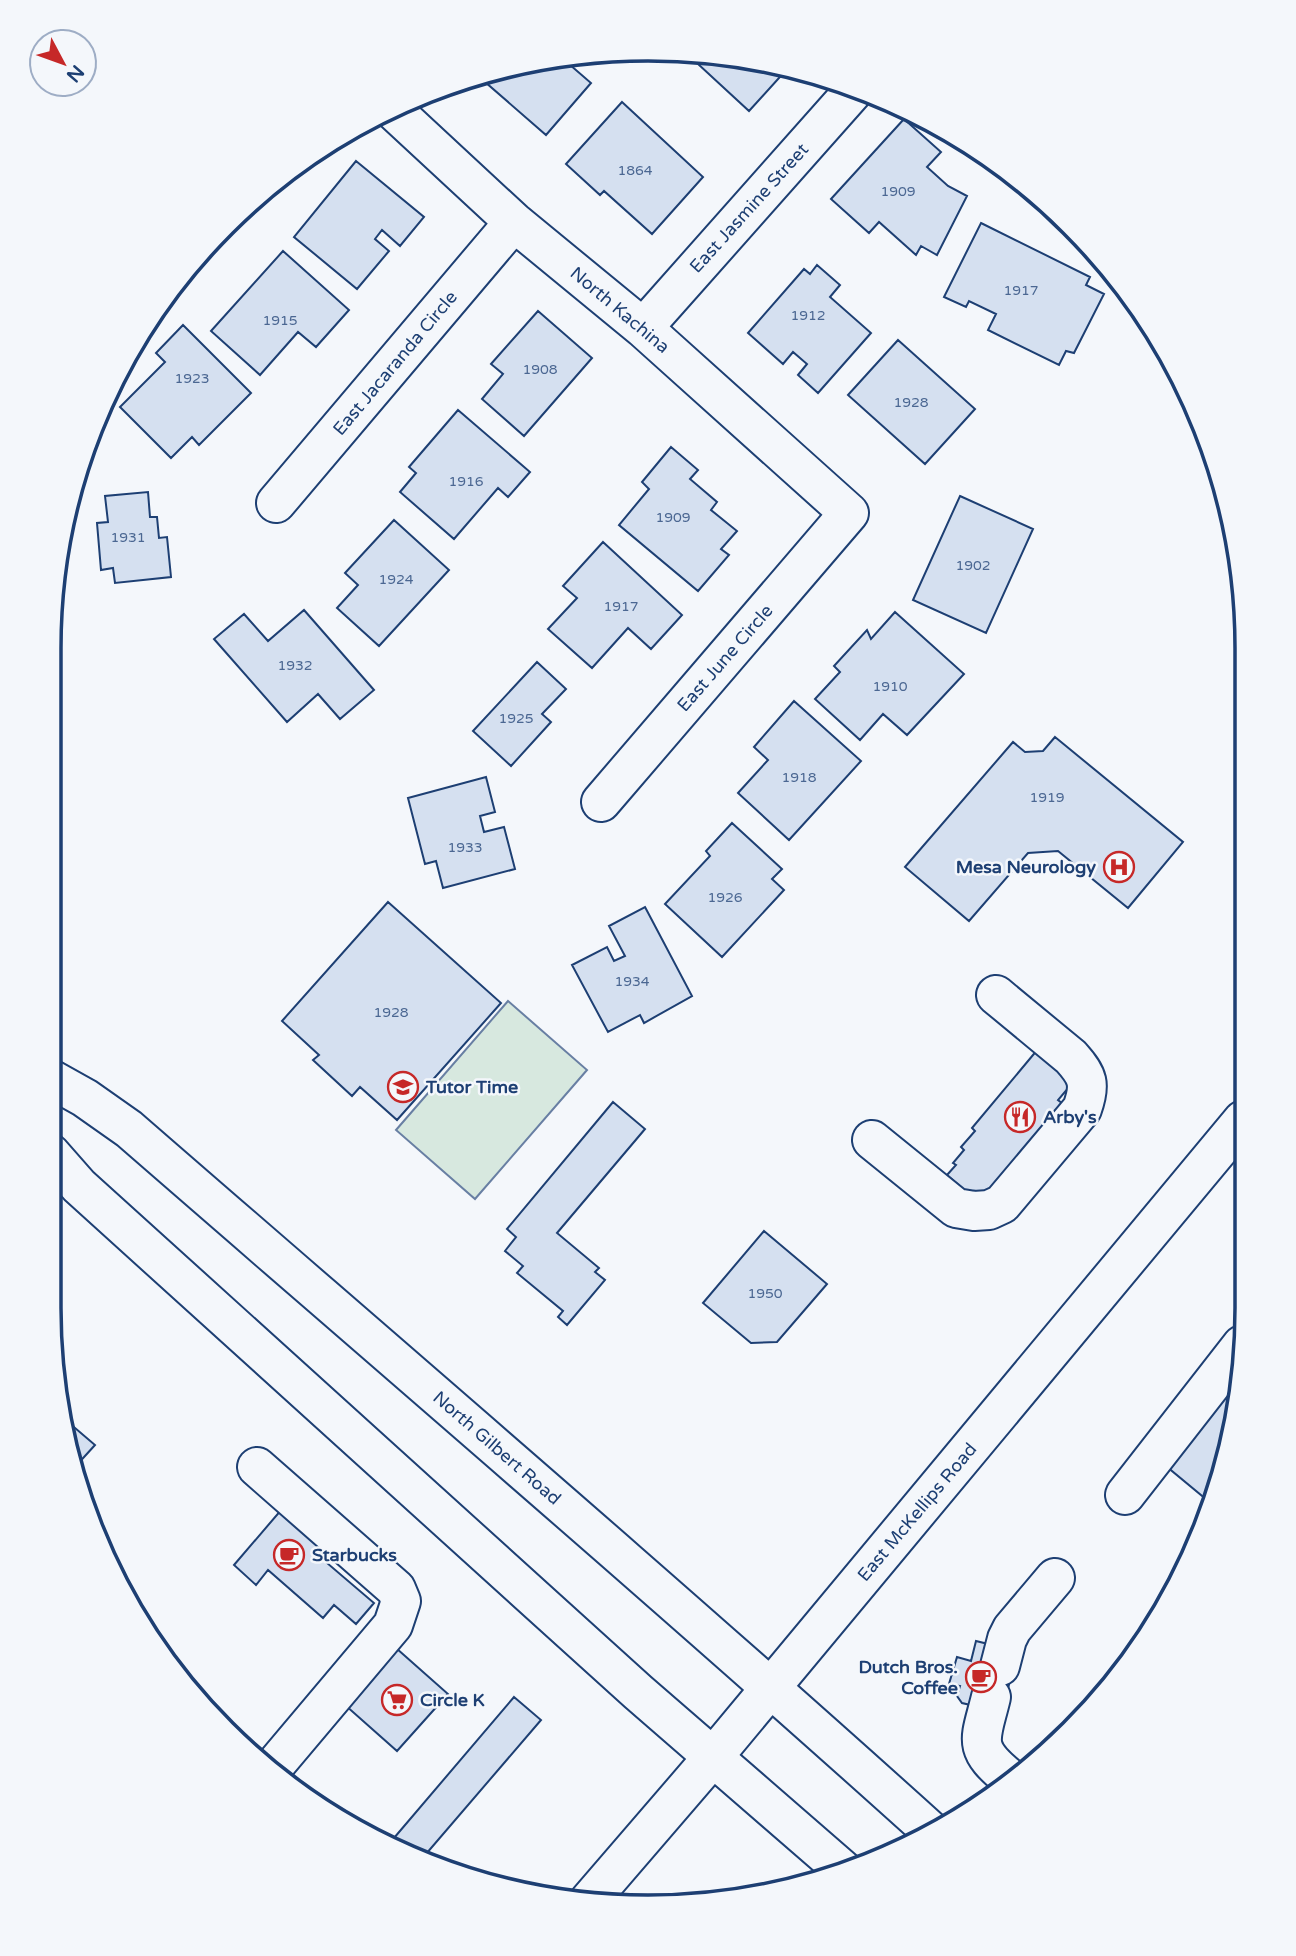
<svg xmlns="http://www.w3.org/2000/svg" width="1296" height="1956" font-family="'Varela Round',sans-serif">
<rect width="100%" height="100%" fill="#f4f7fb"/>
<path fill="#d7e8df" stroke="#687fa3" stroke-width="2" d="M508,1001L587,1070L475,1199L396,1130Z"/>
<path fill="#d5e0f0" stroke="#1d3f73" stroke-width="2" d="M708,54H727L788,68L749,111L698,64Z
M562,58L591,83L546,135L477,75L493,69Z
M622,102L703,177L652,234L604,191L600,195L566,164Z
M904,119L941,152L927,167L948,186L967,196L937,255L921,246L916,255L879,222L869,233L831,199Z
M356,161L424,217L400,246L382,230L375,239L389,251L357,289L294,237Z
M981,223L1090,277L1086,285L1104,294L1074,353L1066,351L1059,365L988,330L996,314L969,301L966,307L944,297Z
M283,251L349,310L316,347L298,332L260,375L211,331Z
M817,265L840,285L830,297L871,333L818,393L798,375L807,364L793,352L783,364L748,333L804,269L810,274Z
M538,311L592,358L524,436L482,399L503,374L491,364Z
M183,325L251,393L199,445L192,437L171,458L120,407L165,362L156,353Z
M898,340L975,409L925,464L848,395Z
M458,410L530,472L508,497L498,488L454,539L400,492L416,473L409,467Z
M671,447L698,470L690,479L717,502L711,510L737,531L721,549L729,555L698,591L619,525L649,489L642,482Z
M148,492L150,517H157L159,538L167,537L171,577L115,583L113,568L101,570L97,523L108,522L105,496Z
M960,496L1033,529L986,633L913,600Z
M394,520L449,570L379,646L337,608L358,585L345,573Z
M603,542L682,615L651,649L628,628L592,668L548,629L577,598L563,586Z
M304,610L374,690L340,719L318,694L287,722L214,639L244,614L268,641Z
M895,612L964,674L907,735L883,714L860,740L815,699L840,672L834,666L867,630L871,639Z
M537,662L566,689L542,714L551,722L511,766L473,731Z
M794,701L861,761L789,840L738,793L768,760L754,747Z
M1055,737L1183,842L1128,908L1058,851L1028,853L969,921L905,867L1013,742L1025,752L1043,751Z
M486,777L495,812L480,816L484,832L504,827L515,869L443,888L436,861L425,864L408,798Z
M732,823L782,869L772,879L784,890L722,957L665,904L710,856L706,851Z
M388,902L501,1003L397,1120L360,1087L352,1096L313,1060L319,1055L282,1021Z
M645,907L692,996L644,1023L640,1015L608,1032L572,965L607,947L614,961L625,956L609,926Z
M1038,1049L1075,1080L1058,1100L1067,1107L982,1200L977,1201L947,1175L956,1165L953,1163L964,1150L961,1147L975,1131L972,1128Z
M613,1102L645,1129L557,1233L599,1268L595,1272L605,1280L567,1325L558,1317L563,1311L517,1273L523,1266L505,1251L516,1237L507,1229Z
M764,1231L827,1284L777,1342L751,1343L703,1303Z
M1242,1373V1387L1207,1500L1166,1466Z
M68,1422L95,1445L75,1467Z
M288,1502L341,1547L327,1563L374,1603L356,1624L334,1605L323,1618L268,1570L256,1585L234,1565Z
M976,1641L988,1644L1013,1669L1004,1704L979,1707L962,1703L957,1696L960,1686L949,1684L957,1657L971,1661Z
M396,1648L448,1694L397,1751L345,1705Z
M514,1697L541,1720L420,1861L394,1838Z"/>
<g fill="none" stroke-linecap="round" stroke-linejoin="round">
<g stroke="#1d3f73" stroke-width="42">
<path id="minor" d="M391,108L514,222L643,328L849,513L601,802
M643,328L856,88
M276,503L514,222
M872,1140L956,1208L974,1211L989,1210L1002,1204L1082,1109C1091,1084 1088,1076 1071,1057L996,995
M257,1467L396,1589L401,1601L393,1625L275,1765
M1125,1495L1242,1345
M1000,1666L1007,1639L1012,1629L1055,1578
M991,1697C981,1739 971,1747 1008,1777"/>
</g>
<g stroke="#1d3f73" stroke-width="42">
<path id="major" d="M51,1079L85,1098L129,1129C398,1363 668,1594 933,1833
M50,1153L79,1186L638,1692L843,1870
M589,1901L713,1757L1243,1120"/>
</g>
<use href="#minor" stroke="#f4f7fb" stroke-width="38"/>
<use href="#major" stroke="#f4f7fb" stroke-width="38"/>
</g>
<defs>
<g id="hospital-ring" transform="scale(1.575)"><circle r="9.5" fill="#f4f7fb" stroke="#c62828" stroke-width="1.5"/><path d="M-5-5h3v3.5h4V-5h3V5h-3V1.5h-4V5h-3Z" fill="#c62828"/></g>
<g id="school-ring" transform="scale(1.575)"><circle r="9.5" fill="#f4f7fb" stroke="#c62828" stroke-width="1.5"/><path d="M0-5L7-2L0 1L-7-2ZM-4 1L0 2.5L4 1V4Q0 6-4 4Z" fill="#c62828"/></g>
<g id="restaurant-ring" transform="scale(1.575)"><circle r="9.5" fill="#f4f7fb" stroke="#c62828" stroke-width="1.5"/><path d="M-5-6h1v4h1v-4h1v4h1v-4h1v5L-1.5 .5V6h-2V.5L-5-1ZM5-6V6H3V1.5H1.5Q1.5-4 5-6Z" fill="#c62828"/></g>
<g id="cafe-ring" transform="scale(1.575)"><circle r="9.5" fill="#f4f7fb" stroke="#c62828" stroke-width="1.5"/><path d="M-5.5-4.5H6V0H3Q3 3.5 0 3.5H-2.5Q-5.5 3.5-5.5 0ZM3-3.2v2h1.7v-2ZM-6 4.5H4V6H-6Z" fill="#c62828"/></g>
<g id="supermarket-ring" transform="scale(1.575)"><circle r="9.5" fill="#f4f7fb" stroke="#c62828" stroke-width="1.5"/><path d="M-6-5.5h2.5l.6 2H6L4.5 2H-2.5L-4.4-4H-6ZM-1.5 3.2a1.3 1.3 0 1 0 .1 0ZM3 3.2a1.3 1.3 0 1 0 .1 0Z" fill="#c62828"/></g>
</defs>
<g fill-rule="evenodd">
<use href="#hospital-ring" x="1119" y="867"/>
<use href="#school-ring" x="403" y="1087"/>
<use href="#restaurant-ring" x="1020" y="1117"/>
<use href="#cafe-ring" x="289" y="1555"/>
<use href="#cafe-ring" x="981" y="1677"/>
<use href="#supermarket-ring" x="397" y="1700"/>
</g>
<g text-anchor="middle" stroke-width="5" stroke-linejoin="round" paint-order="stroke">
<g font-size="14" fill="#4b6792">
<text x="635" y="175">1864</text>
<text x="898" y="196">1909</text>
<text x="1021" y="295">1917</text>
<text x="808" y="320">1912</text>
<text x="280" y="325">1915</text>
<text x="540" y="374">1908</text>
<text x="192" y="383">1923</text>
<text x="911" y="407">1928</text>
<text x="466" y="486">1916</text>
<text x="673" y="522">1909</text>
<text x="128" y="542">1931</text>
<text x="973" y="570">1902</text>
<text x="396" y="584">1924</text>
<text x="621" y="611">1917</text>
<text x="295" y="670">1932</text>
<text x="890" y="691">1910</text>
<text x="516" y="723">1925</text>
<text x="799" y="782">1918</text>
<text x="1047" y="802">1919</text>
<text x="465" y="852">1933</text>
<text x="725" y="902">1926</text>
<text x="632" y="986">1934</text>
<text x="391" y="1017">1928</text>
<text x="765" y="1298">1950</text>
</g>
<g font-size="18" fill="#1d3f73" stroke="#f4f7fb">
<text transform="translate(749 208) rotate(-48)" y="6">East Jasmine Street</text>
<text transform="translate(620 310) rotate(40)" y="6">North Kachina</text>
<text transform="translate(395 363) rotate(-50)" y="6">East Jacaranda Circle</text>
<text transform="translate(725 658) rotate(-49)" y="6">East June Circle</text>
<text transform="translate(497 1448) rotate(41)" y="6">North Gilbert Road</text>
<text transform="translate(917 1512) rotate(-50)" y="6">East McKellips Road</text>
</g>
<g font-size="18" font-weight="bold" fill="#1d3f73" stroke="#f4f7fb" text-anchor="start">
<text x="1096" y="873" text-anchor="end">Mesa Neurology</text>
<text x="426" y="1093">Tutor Time</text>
<text x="1043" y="1123">Arby's</text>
<text x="312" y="1561">Starbucks</text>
<text x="958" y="1673" text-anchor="end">Dutch Bros.<tspan x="958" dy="21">Coffee</tspan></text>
<text x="420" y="1706">Circle K</text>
</g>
</g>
<path d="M0 0H1296V1956H0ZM648 61H648A587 587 0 0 1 1235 648V1308A587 587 0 0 1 648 1895H648A587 587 0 0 1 61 1308V648A587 587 0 0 1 648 61Z" fill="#f4f7fb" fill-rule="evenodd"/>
<path fill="none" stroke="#1d3f73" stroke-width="3.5" d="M648 61H648A587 587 0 0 1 1235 648V1308A587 587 0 0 1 648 1895H648A587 587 0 0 1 61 1308V648A587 587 0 0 1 648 61Z"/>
<g transform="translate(63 63) rotate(131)"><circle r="33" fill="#f4f7fb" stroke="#9eadc5" stroke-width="2"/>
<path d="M0-5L12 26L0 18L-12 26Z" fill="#c62828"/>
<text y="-10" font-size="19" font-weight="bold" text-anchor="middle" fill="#1d3f73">N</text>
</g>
</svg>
